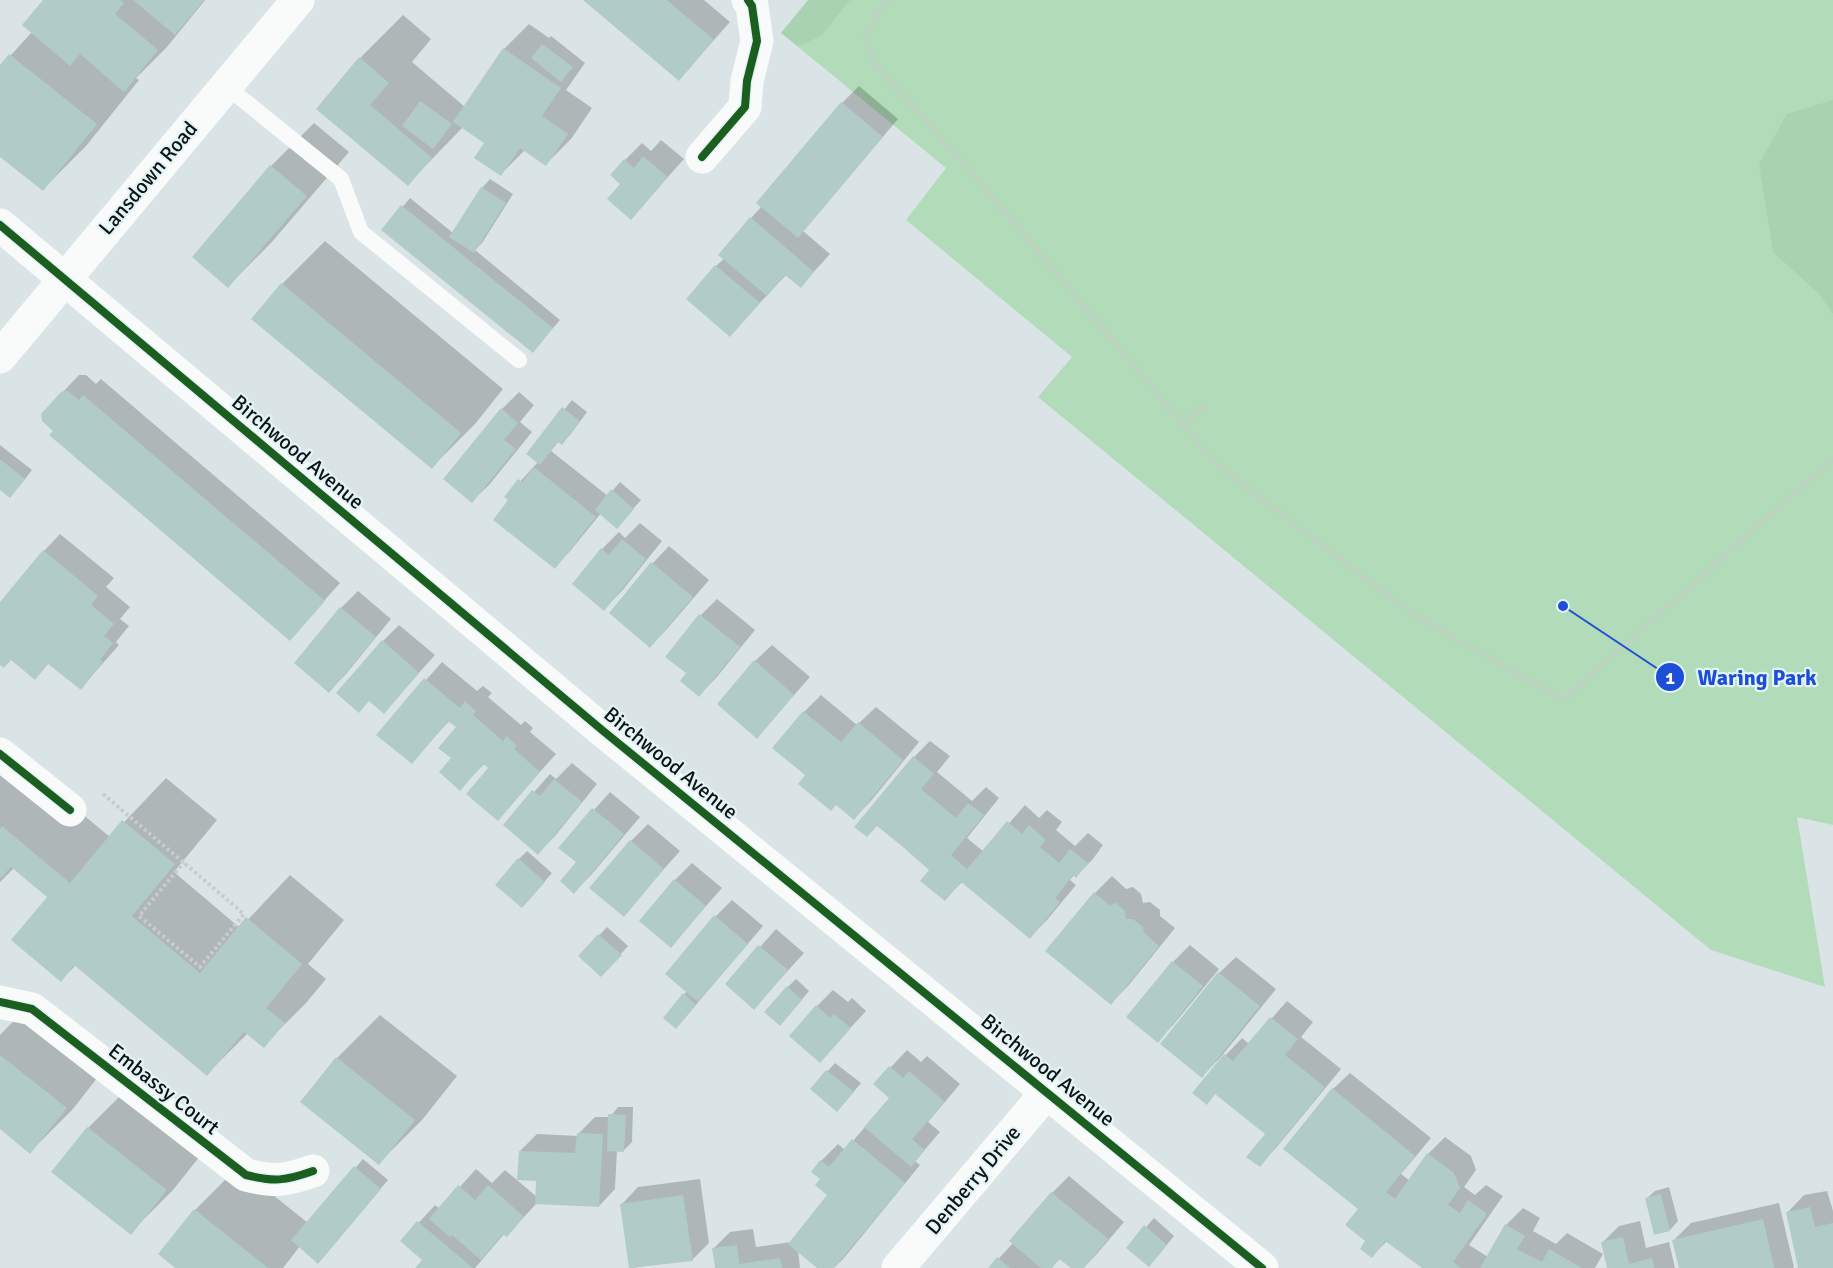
<svg xmlns="http://www.w3.org/2000/svg" width="1833" height="1268" font-family="Signika,sans-serif">
<rect width="100%" height="100%" fill="#dae4e6"/>
<path fill="#b2dbb9" d="M809,0H1833V825L1797,817L1825,987L1711,950L1038,397L1072,357L906,220L946,168L781,33Z"/>
<path fill="#a8d2b0" d="M808,0H850L821,36L798,46L781,33Z
M1833,100V314L1820,295L1773,252L1759,164L1787,114Z"/>
<path fill="#0003" d="M44,0H205L167,47L136,78L139,80L86,146L43,189L0,155V67L32,32Z
M586,0H704L730,22L679,79Z
M403,15L431,39L412,62L465,107L504,49L529,24L549,38L551,36L585,63L566,90L592,108L571,139L546,164L525,150L501,174L486,143L463,127L408,184L318,109L360,58Z
M859,86L898,119L803,231L830,254L801,286L787,274L730,335L716,266L725,258L751,218L762,206L759,203L842,103Z
M314,123L349,152L271,243L228,286L194,257L271,166Z
M661,140L684,159L631,218L622,183L625,160L642,143L651,151Z
M490,179L513,194L482,243L475,250L560,320L533,351L383,230L410,198L453,233L482,188Z
M325,241L503,389L475,424L432,467L253,318L282,284Z
M79,375H86L96,384L101,379L340,583L290,639L62,393Z
M519,392L534,405L520,422L532,432L489,485L472,501L502,409Z
M572,400L587,412L570,435L562,443L559,441L551,451L608,496L620,482L641,500L617,527L601,513L571,550L555,567L506,497L538,462L528,454Z
M0,445L32,470L18,488H0Z
M640,523L662,541L621,592L604,609L602,549L619,532L625,538Z
M60,534L114,578L106,587L130,607L120,619L129,626L116,642L119,645L81,688L49,663L35,677L12,659L0,663V605L44,551Z
M669,546L709,580L667,629L650,646L611,613L653,563Z
M358,591L391,619L346,674L329,691L341,608Z
M717,599L755,630L716,678L699,695L701,615Z
M399,625L435,655L384,712L370,700L383,641Z
M772,645L810,677L757,737L755,661Z
M442,662L477,691L483,686L492,693L488,697L521,725L525,721L533,728L530,732L556,754L498,819L490,768L485,763L460,789L453,758L458,727L450,720L412,762L378,734Z
M821,695L857,725L876,707L919,742L871,801L854,818L807,775L804,712Z
M930,741L950,756L937,772L972,801L986,787L999,798L967,838L984,852L1025,805L1039,818L1047,810L1062,822L1056,830L1075,846L1088,833L1103,845L1093,859L1076,876L1075,874L1070,880L1076,885L1047,920L1030,937L962,882L945,899L932,869L914,757Z
M0,759L46,784L110,837L166,778L217,820L174,872L240,928L290,875L344,920L308,964L326,979L306,1003L263,1046L248,1033L207,1074L76,965L61,980L49,897L14,868L0,882Z
M572,763L597,784L555,836L538,853L505,825L550,774L556,779Z
M610,792L640,817L591,875L574,892L578,862L560,848Z
M648,824L680,851L623,915L631,841Z
M527,851L552,873L530,898L519,859Z
M692,863L722,888L671,946L675,880Z
M1112,876L1126,889L1133,887L1141,894L1143,903L1150,902L1160,910V916L1175,928L1128,986L1111,1003L1095,893Z
M732,900L763,926L684,1019V994L688,991L716,916Z
M607,927L628,946L609,967L580,956Z
M776,929L804,953L754,1008L727,984Z
M1190,945L1219,969L1174,1024L1157,1041L1128,1017L1173,962Z
M1236,957L1276,989L1220,1058L1202,1076L1219,973Z
M796,979L809,991L788,1016V987Z
M833,990L848,1002L852,998L866,1011L820,1061L817,1006Z
M1287,1001L1313,1022L1301,1037L1341,1069L1276,1148L1259,1165L1267,1134L1216,1093L1206,1103L1224,1057L1242,1038L1249,1044Z
M31,1003L108,1064L73,1109L30,1152L0,1127V1035Z
M380,1015L457,1076L422,1120L379,1163L302,1101L337,1058Z
M907,1050L921,1062L927,1056L960,1084L928,1122L940,1132L915,1161L920,1165L844,1258L834,1268H820L798,1250L800,1268H716L713,1249L730,1232L753,1229L756,1247L791,1242L829,1195L822,1179L821,1161L838,1144L845,1150L891,1097L875,1084Z
M835,1063L861,1083L845,1102L812,1089Z
M1350,1073L1431,1138L1401,1174L1410,1181L1428,1154L1445,1137L1471,1156L1476,1170L1464,1187L1475,1195L1486,1185L1503,1196L1469,1245L1488,1257L1506,1225L1523,1208L1540,1218L1533,1231L1556,1244L1567,1233L1603,1254L1595,1268H1425L1387,1241L1372,1256L1367,1241L1333,1089Z
M131,1085L208,1146L173,1190L130,1233L53,1172L88,1128Z
M618,1107H633L632,1142L623,1151L617,1150L615,1189L599,1206L537,1203L507,1235L505,1233L475,1268H417L424,1260L402,1241L435,1205L440,1209L476,1169L492,1183L505,1170L537,1197V1179L520,1151L537,1134L578,1136V1134L595,1117H610Z
M363,1159L388,1180L326,1254L300,1246L283,1268H178L160,1254L195,1210L238,1167L308,1223Z
M1069,1176L1124,1222L1095,1256L1083,1268H1073L1061,1258L1050,1268H990L1013,1243L1011,1241L1052,1193Z
M700,1179L709,1243L692,1260L631,1268L622,1204L638,1187Z
M1669,1187L1678,1221L1670,1230L1646,1199L1655,1191Z
M1827,1191L1833,1211V1268H1800L1788,1212L1804,1195Z
M1779,1203L1794,1267L1793,1268H1680L1674,1240L1691,1223Z
M1154,1218L1174,1236L1157,1257L1128,1248Z
M1640,1221L1646,1248L1669,1242L1675,1268H1608L1602,1243L1619,1226Z"/>
<path fill="#b1ccc8" d="M43,0H120L124,3L115,14L158,50L124,92L80,54L70,66L22,25Z
M133,0H204L175,35Z
M583,0H667L714,40L679,81Z
M542,44L573,67L561,82L531,58Z
M503,48L561,88L542,116L568,134L546,166L520,148L501,176L474,158L484,143L453,122Z
M9,54L97,124L43,191L0,157V65Z
M359,57L389,83L370,105L432,158L408,186L316,109Z
M420,101L452,124L433,149L402,126Z
M841,102L883,137L798,238L756,203Z
M643,156L668,177L631,220L607,199L620,184L610,175L624,159L634,168Z
M270,165L307,196L228,288L192,257Z
M481,187L506,203L474,253L449,237Z
M401,205L553,328L533,353L381,230Z
M750,217L814,272L801,288L785,275L767,296L718,255Z
M715,265L760,303L730,337L686,299Z
M281,283L461,433L432,469L251,319Z
M68,391L79,400L83,395L325,601L290,641L49,435L53,431L42,421L41,414L61,392Z
M562,407L580,421L562,445L558,442L540,465L526,454Z
M501,408L518,423L504,440L516,449L472,503L443,479Z
M0,459L25,479L10,498L0,490Z
M534,467L596,517L555,569L493,520L508,500L504,497L518,479L522,482Z
M611,489L634,509L617,529L595,510Z
M622,539L646,559L604,611L572,584L601,548L609,555Z
M43,550L98,596L91,605L114,624L104,636L113,643L100,660L103,662L81,690L48,664L35,680L11,660L4,668L0,665V602Z
M651,562L693,597L650,648L609,613Z
M340,607L376,637L329,693L294,663Z
M699,614L740,647L699,697L680,681L686,673L665,657Z
M382,640L419,673L384,714L369,701L359,713L336,693Z
M754,660L794,695L757,739L717,704Z
M424,678L460,708L465,701L476,711L473,715L503,741L507,736L517,746L514,749L540,772L498,821L466,794L488,768L483,764L460,791L439,772L451,758L438,748L456,727L448,721L412,764L376,735Z
M803,711L841,742L858,722L903,760L854,820L836,805L831,811L798,784L805,775L772,748Z
M913,756L934,774L921,789L956,818L968,803L984,815L951,855L967,869L1007,821L1022,834L1029,825L1046,840L1040,847L1059,863L1070,849L1088,863L1076,878L1073,875L1055,898L1060,902L1030,939L961,882L945,901L920,881L929,870L903,847L877,826L867,837L854,827Z
M554,779L582,802L538,855L503,825L532,790L540,796Z
M592,808L624,834L574,894L560,881L576,862L558,848Z
M122,820L175,864L132,916L200,973L246,917L302,964L266,1008L285,1023L264,1048L244,1032L207,1076L74,965L61,982L11,940L47,897L11,867L0,879V829L2,826L70,883Z
M630,840L664,869L624,917L589,888Z
M518,858L545,882L522,908L495,885Z
M674,879L706,906L671,948L639,921Z
M1094,892L1109,905L1116,903L1125,911L1126,919H1133L1143,927L1144,933L1159,946L1111,1005L1045,951Z
M714,915L748,944L698,1002L665,974Z
M598,934L622,955L601,977L578,956Z
M758,945L788,970L754,1010L725,984Z
M1172,961L1203,986L1158,1043L1126,1017Z
M1218,972L1260,1006L1202,1078L1160,1044Z
M787,986L802,1000L780,1026L764,1012Z
M683,993L696,1005L676,1029L663,1018Z
M816,1005L830,1018L834,1014L851,1028L820,1063L789,1036Z
M1270,1017L1298,1039L1285,1055L1325,1087L1260,1167L1246,1157L1265,1134L1215,1094L1207,1105L1192,1093L1224,1054L1233,1061Z
M0,1055L67,1108L30,1154L0,1129Z
M336,1057L415,1120L379,1165L300,1102Z
M889,1066L903,1078L909,1071L945,1102L912,1139L925,1150L911,1167L864,1127L889,1098L873,1084Z
M826,1070L854,1092L837,1112L810,1089Z
M1332,1088L1415,1156L1386,1192L1395,1199L1427,1153L1454,1173L1460,1188L1448,1205L1460,1213L1468,1200L1487,1214L1453,1262L1461,1268H1422L1385,1241L1372,1258L1360,1249L1365,1241L1345,1225L1358,1209L1283,1149Z
M608,1114L626,1115L624,1152L607,1151Z
M87,1127L167,1190L131,1235L51,1172Z
M577,1133L603,1134L599,1207L535,1204L536,1181L517,1180L519,1151L575,1153Z
M852,1139L905,1183L834,1268H817L788,1244L827,1195L815,1185L820,1179L811,1172L820,1160L829,1167Z
M354,1166L381,1189L318,1264L291,1240Z
M458,1185L475,1200L488,1185L524,1217L507,1237L503,1234L481,1260L452,1235L450,1237L429,1219Z
M1051,1192L1108,1239L1084,1268H1071L1059,1259L1052,1268H1041L1009,1241Z
M1661,1194L1670,1231L1654,1235L1645,1198Z
M683,1195L693,1261L629,1268L620,1204Z
M1810,1207L1815,1227L1833,1223V1268H1798L1786,1212Z
M194,1209L268,1268H175L158,1254Z
M1763,1219L1774,1268H1679L1672,1240Z
M417,1221L473,1268H415L422,1260L400,1241Z
M1505,1224L1525,1236L1517,1249L1542,1262L1549,1249L1582,1268H1480Z
M1144,1225L1167,1245L1149,1267L1126,1248Z
M1623,1237L1629,1264L1652,1258L1654,1268H1607L1601,1242Z
M737,1245L739,1264L780,1258L782,1268H715L712,1248Z
M997,1257L1010,1268H988Z"/>
<g fill="none" stroke-linecap="round" stroke-linejoin="round">
<path stroke="#c9cbcc" stroke-width="4" stroke-dasharray="3 3" stroke-linecap="butt" d="M888,0L877,13L865,36L875,64L983,186L1217,465L1411,613L1563,700L1833,459
M1183,425L1206,404
M103,794L244,914L200,967L139,916L184,862"/>
<path stroke="#f9fbfb" stroke-width="16" d="M226,86L341,179L361,232L519,360"/>
<path stroke="#f9fbfb" stroke-width="33" d="M702,157L745,107L747,81L757,41L752,6L748,0
M0,225L602,730L1262,1268
M0,754L70,810
M0,1002L32,1009L246,1175C274,1182 285,1181 313,1171
M898,1268L1047,1092"/>
<path stroke="#f9fbfb" stroke-width="33" d="M0,357L298,0"/>
<g stroke="#e3f4f7" stroke-width="11">
<path id="cycleway" d="M702,157L745,107L747,81L757,41L752,6L748,0
M0,225L602,730L1262,1268
M0,754L70,810
M0,1002L32,1009L246,1175C274,1182 285,1181 313,1171"/>
</g>
<use href="#cycleway" stroke="#1b5e20" stroke-width="8"/>
</g>
<g text-anchor="middle" stroke-width="4.5" stroke-linejoin="round" paint-order="stroke">
<g font-size="21" fill="#0d1313" stroke="#e3f4f7">
<text transform="translate(148 178) rotate(-50)" y="7">Lansdown Road</text>
<text transform="translate(298 452) rotate(40)" y="7">Birchwood Avenue</text>
<text transform="translate(671 763) rotate(39)" y="7">Birchwood Avenue</text>
<text transform="translate(1048 1070) rotate(39)" y="7">Birchwood Avenue</text>
<text transform="translate(164 1089) rotate(38)" y="7">Embassy Court</text>
<text transform="translate(973 1180) rotate(-50)" y="7">Denberry Drive</text>
</g>
</g>
<path fill="none" stroke="#1d4ed8" stroke-width="2" d="M1563 606L1670 677"/>
<g fill="#1d4ed8" stroke="#e3f4f7" stroke-width="2">
<circle cx="1563" cy="606" r="6"/>
<circle cx="1670" cy="677" r="15"/>
</g>
<g font-size="18" text-anchor="middle" font-weight="bold" fill="#fff">
<text x="1670" y="684">1</text>
</g>
<g font-size="22" text-anchor="middle" font-weight="bold" fill="#1d4ed8" stroke="#e3f4f7" stroke-width="4.5" stroke-linejoin="round" paint-order="stroke">
<text x="1757" y="685">Waring Park</text>
</g>
</svg>
